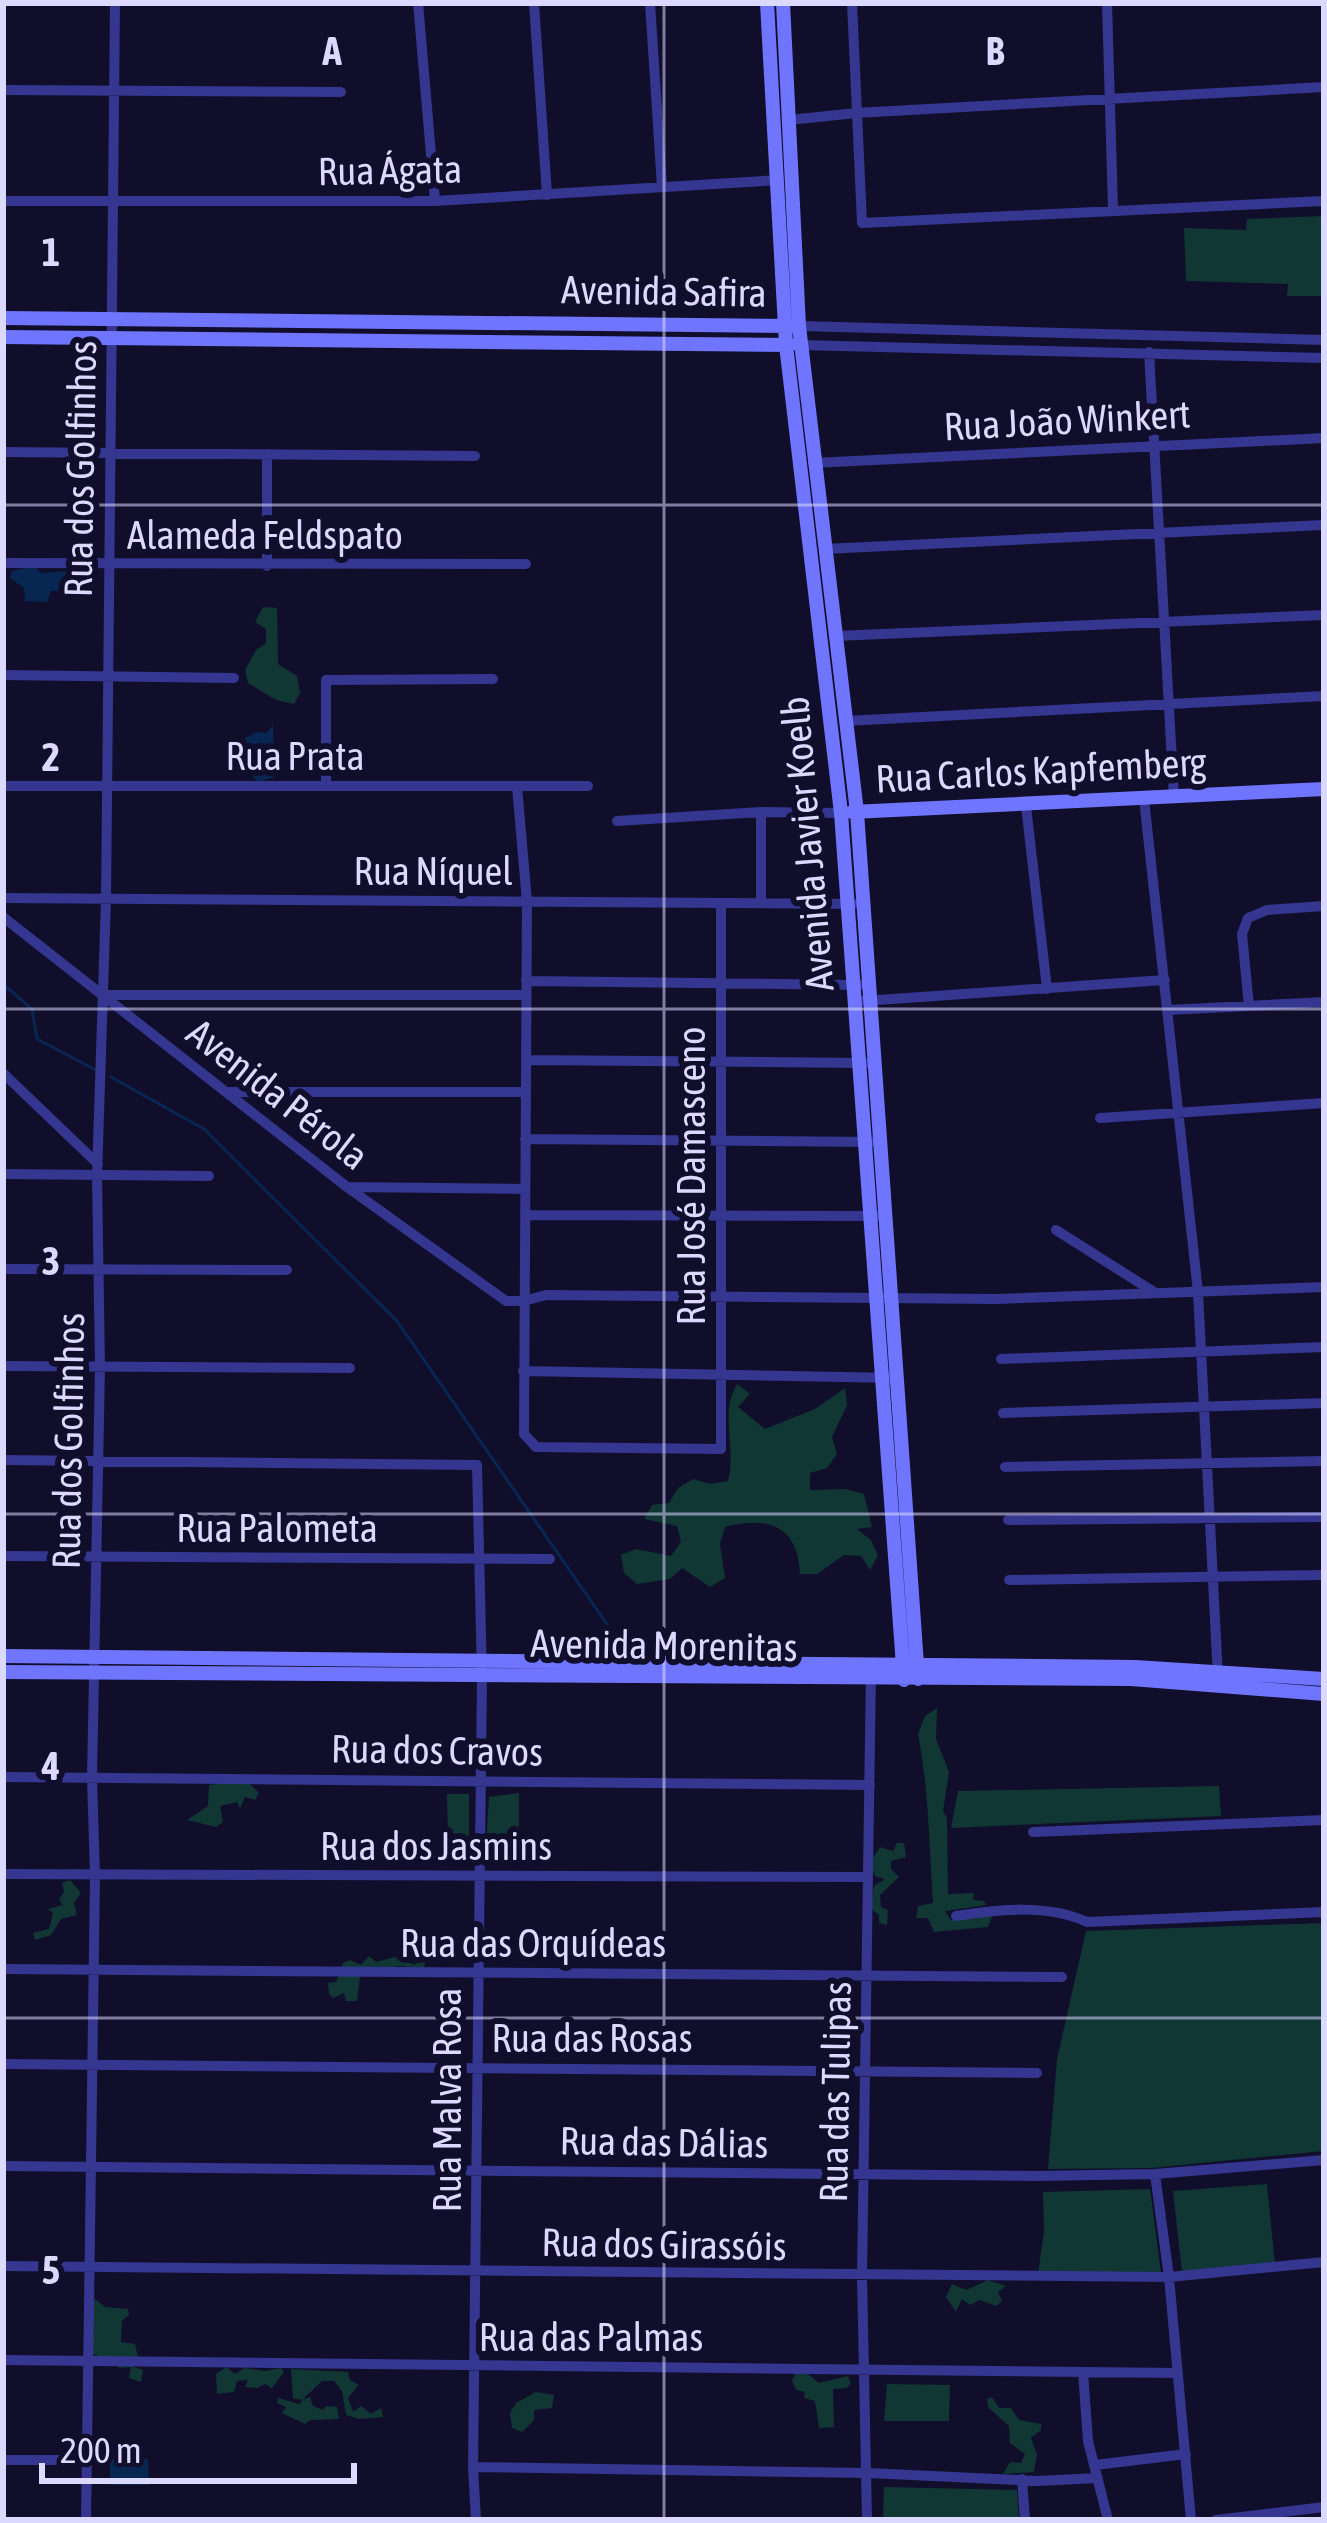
<svg xmlns="http://www.w3.org/2000/svg" width="1327" height="2523" font-family="'Asap Condensed',sans-serif">
<rect width="100%" height="100%" fill="#110e2c"/>
<path fill="#103733" d="M1324,216V296H1287L1288,284L1186,281L1184,228L1246,230L1247,219Z
M263,607L277,608L278,664L297,676L300,693L294,704L276,700L248,683L245,670L256,650L266,643V629L255,622Z
M737,1384L750,1394L738,1407L765,1429L815,1409L845,1388L847,1405L832,1437L837,1454L827,1468L810,1473V1490L846,1489L864,1494L872,1527L857,1529L871,1540L878,1555L870,1570L861,1556L844,1555L817,1574H800C798,1525 768,1516 725,1527L720,1544L725,1578L710,1587L682,1568L670,1579L637,1584L624,1573L621,1555L636,1549L671,1556L681,1542L677,1526L644,1519L652,1505L669,1503L678,1488L693,1479L710,1484L728,1481C737,1448 719,1414 737,1384Z
M937,1708L936,1739L949,1772L943,1811L947,1818L948,1894L974,1893L973,1900L984,1901L986,1905L945,1911L951,1920L993,1914L988,1927L934,1932L928,1918H916L918,1906L933,1903C929,1844 929,1791 918,1734L925,1716Z
M236,1781L249,1783L259,1793L255,1800L245,1797L240,1808L237,1802L220,1806L223,1822L216,1827L187,1820L208,1806L209,1785Z
M1219,1786L1221,1816L951,1828L958,1791Z
M519,1793V1827C507,1831 502,1847 490,1848L486,1845L489,1797Z
M447,1794H469V1838L448,1837Z
M897,1843H904L906,1857L891,1861V1869L899,1877L880,1895L881,1907L888,1910L887,1925L879,1923V1915L871,1909L874,1886L885,1879L875,1876L870,1863L880,1847L893,1851Z
M70,1880L81,1893L74,1903L77,1915L61,1919L51,1935L35,1940L33,1933L49,1929L53,1913L48,1909L63,1905L59,1899L64,1892L62,1883Z
M1324,1923V2151L1151,2168L1048,2169L1057,2059L1086,1931Z
M422,1944L437,1949L427,1955L424,1968L398,1966L360,1976L357,2001H346L344,1993L333,1998L329,1994L328,1983L336,1982L343,1963L350,1960L361,1965L369,1956L376,1962L395,1957L415,1965Z
M1267,2184L1275,2265L1182,2272L1173,2191Z
M1150,2189L1161,2273L1038,2274L1044,2232L1043,2192Z
M988,2280L1006,2286L998,2292L1002,2301L996,2306L980,2300L970,2305L962,2299L956,2312L946,2297L952,2284L966,2290Z
M95,2299L105,2307L128,2309L129,2315L122,2321L121,2342L135,2344L138,2357L132,2366L143,2370L141,2382L129,2378L131,2367L120,2368L92,2353L90,2305Z
M226,2367L235,2374L245,2368L265,2371L281,2368L284,2372L272,2388L265,2384L257,2388L245,2387L248,2380L237,2381L234,2392L217,2394L216,2374Z
M291,2369L348,2372L350,2380L359,2385L348,2398L353,2412L361,2406L371,2414L381,2408L383,2417L360,2419L346,2415L342,2391L334,2381H322L302,2400L310,2397L313,2406L323,2410L326,2406L337,2407L339,2419L310,2420L305,2424L282,2413L286,2407L277,2403L278,2398L300,2404L302,2400L293,2398Z
M804,2371L819,2383L848,2376L851,2383L847,2388L833,2389L834,2427L819,2428L815,2401L804,2398L805,2392L796,2390L792,2381L796,2372Z
M887,2384L950,2385L949,2421H884Z
M536,2392L554,2395L552,2408L534,2410V2420L522,2432L512,2428L510,2413L516,2403Z
M992,2397L999,2408H1011L1019,2420L1041,2424V2430L1031,2438L1037,2455L1034,2472L1003,2474L1010,2462L1021,2463L1025,2454L1010,2443L1009,2426L988,2407L987,2399Z
M884,2487L1017,2490L1019,2520H883Z"/>
<path fill="#072752" d="M34,566L41,573L69,571L70,579L64,591H51L47,602L25,601L24,588L10,578L12,571Z
M273,725L274,777L258,782C248,773 241,751 245,738L257,732L266,733Z
M110,2459H148L149,2485H110Z"/>
<g fill="none" stroke-linecap="round" stroke-linejoin="round">
<path stroke="#072752" stroke-width="3" d="M3,984L32,1009L37,1039L94,1069
M111,1077L204,1129L397,1321L622,1646"/>
<path stroke="#343690" stroke-width="10" d="M418,3L435,201
M534,3L547,195
M650,3L662,187
M852,3L862,223L1324,201
M1107,3L1113,209
M3,90L341,92
M789,120L856,113L1324,87
M3,201H435L779,180
M799,326L1324,340
M800,345L1324,358
M1149,352L1174,797
M3,452L475,456
M267,454V566
M813,463L1324,438
M824,549L1324,525
M3,563L526,564
M835,636L1324,615
M3,675L234,678
M845,721L1324,696
M3,786H588
M326,786V680L493,679
M517,786L527,902L524,1434L536,1447L721,1449V903
M1144,799L1198,1292L1218,1677
M1026,806L1047,989
M761,812V903
M617,821L761,812L841,813
M3,898L854,904
M3,917L347,1187L506,1301H524L546,1295L996,1299L1324,1287
M526,981L860,985
M104,995H526
M863,1001L1165,980
M1249,1006L1242,934L1248,918L1267,910L1324,906
M1169,1010L1324,1002
M526,1060L866,1063
M3,1073L98,1164
M229,1092H525
M1100,1118L1324,1103
M525,1139L872,1142
M3,1174L209,1176
M348,1187L525,1189
M525,1215L877,1216
M1056,1230L1154,1292
M3,1269L287,1270
M1001,1359L1324,1347
M3,1366L350,1368
M523,1371L898,1378
M1003,1413L1324,1403
M3,1460L477,1465L482,1676L473,2467L476,2520
M1005,1467L1324,1461
M1008,1520L1324,1517
M3,1556L550,1559
M1009,1580L1324,1575
M3,1777L870,1785
M1033,1832L1324,1820
M3,1874L868,1877
M956,1916C999,1909 1048,1904 1087,1922L1324,1912
M3,1969L1062,1977
M3,2064L1037,2073
M3,2166L1037,2176L1155,2174L1324,2160
M1155,2174L1169,2277L1191,2520
M3,2266L1169,2277L1324,2262
M3,2360L1178,2373
M1083,2372L1088,2441L1108,2520
M3,2460H86
M1095,2465L1186,2454
M473,2467L868,2473L1037,2481L1098,2478
M1022,2479L1025,2520
M86,2520L95,1875L92,1778L100,1367L97,1175L106,899L115,3
M867,2520L862,2276L871,1671
M1216,2520L1324,2507"/>
<path stroke="#7075ff" stroke-width="14" d="M767,3L786,345L841,813L904,1680
M783,3L799,326L857,812L918,1679
M3,318L794,326
M3,337L790,345
M852,812L1324,789
M3,1656L1135,1667L1324,1679
M3,1672L1131,1679L1324,1694"/>
</g>
<path fill="none" stroke="#dbd9ff" stroke-width="3" stroke-opacity="0.55" d="M664,3V2520M3,505H1324M3,1009H1324M3,1514H1324M3,2018H1324"/>
<g text-anchor="middle" stroke-width="12" stroke-linejoin="round" paint-order="stroke">
<g font-size="39" fill="#dbd9ff" stroke="#110e2c">
<text transform="translate(390 170) rotate(-1)" y="14">Rua Ágata</text>
<text transform="translate(664 291) rotate(1)" y="14">Avenida Safira</text>
<text transform="translate(1067 420) rotate(-3)" y="14">Rua João Winkert</text>
<text transform="translate(80 469) rotate(-89)" y="14">Rua dos Golfinhos</text>
<text x="265" y="549">Alameda Feldspato</text>
<text x="295" y="770">Rua Prata</text>
<text transform="translate(1041 770) rotate(-3)" y="14">Rua Carlos Kapfemberg</text>
<text transform="translate(807 844) rotate(-95)" y="14">Avenida Javier Koelb</text>
<text x="433" y="885">Rua Níquel</text>
<text transform="translate(278 1094) rotate(38)" y="14">Avenida Pérola</text>
<text transform="translate(691 1176) rotate(-90)" y="14">Rua José Damasceno</text>
<text transform="translate(68 1441) rotate(-89)" y="14">Rua dos Golfinhos</text>
<text x="277" y="1542">Rua Palometa</text>
<text transform="translate(664 1645) rotate(1)" y="14">Avenida Morenitas</text>
<text transform="translate(437 1750) rotate(1)" y="14">Rua dos Cravos</text>
<text x="436" y="1860">Rua dos Jasmins</text>
<text x="533" y="1957">Rua das Orquídeas</text>
<text x="592" y="2052">Rua das Rosas</text>
<text transform="translate(835 2092) rotate(-89)" y="14">Rua das Tulipas</text>
<text transform="translate(447 2100) rotate(-90)" y="14">Rua Malva Rosa</text>
<text transform="translate(664 2142) rotate(1)" y="14">Rua das Dálias</text>
<text transform="translate(664 2244) rotate(1)" y="14">Rua dos Girassóis</text>
<text x="591" y="2351">Rua das Palmas</text>
</g>
</g>
<g font-size="39" text-anchor="middle" font-weight="bold" fill="#dbd9ff" stroke="#110e2c" stroke-width="12" stroke-linejoin="round" paint-order="stroke">
<text x="332" y="65">A</text>
<text x="995" y="65">B</text>
<text x="51" y="266">1</text>
<text x="51" y="771">2</text>
<text x="51" y="1275">3</text>
<text x="51" y="1780">4</text>
<text x="51" y="2284">5</text>
</g>
<rect width="1327" height="2523" fill="none" stroke="#dbd9ff" stroke-width="12"/>
<path d="M42 2463v18h312v-18" fill="none" stroke="#dbd9ff" stroke-width="6"/>
<text x="60" y="2463" font-size="36" fill="#dbd9ff" stroke="#110e2c" stroke-width="9" paint-order="stroke">200 m</text>
</svg>
